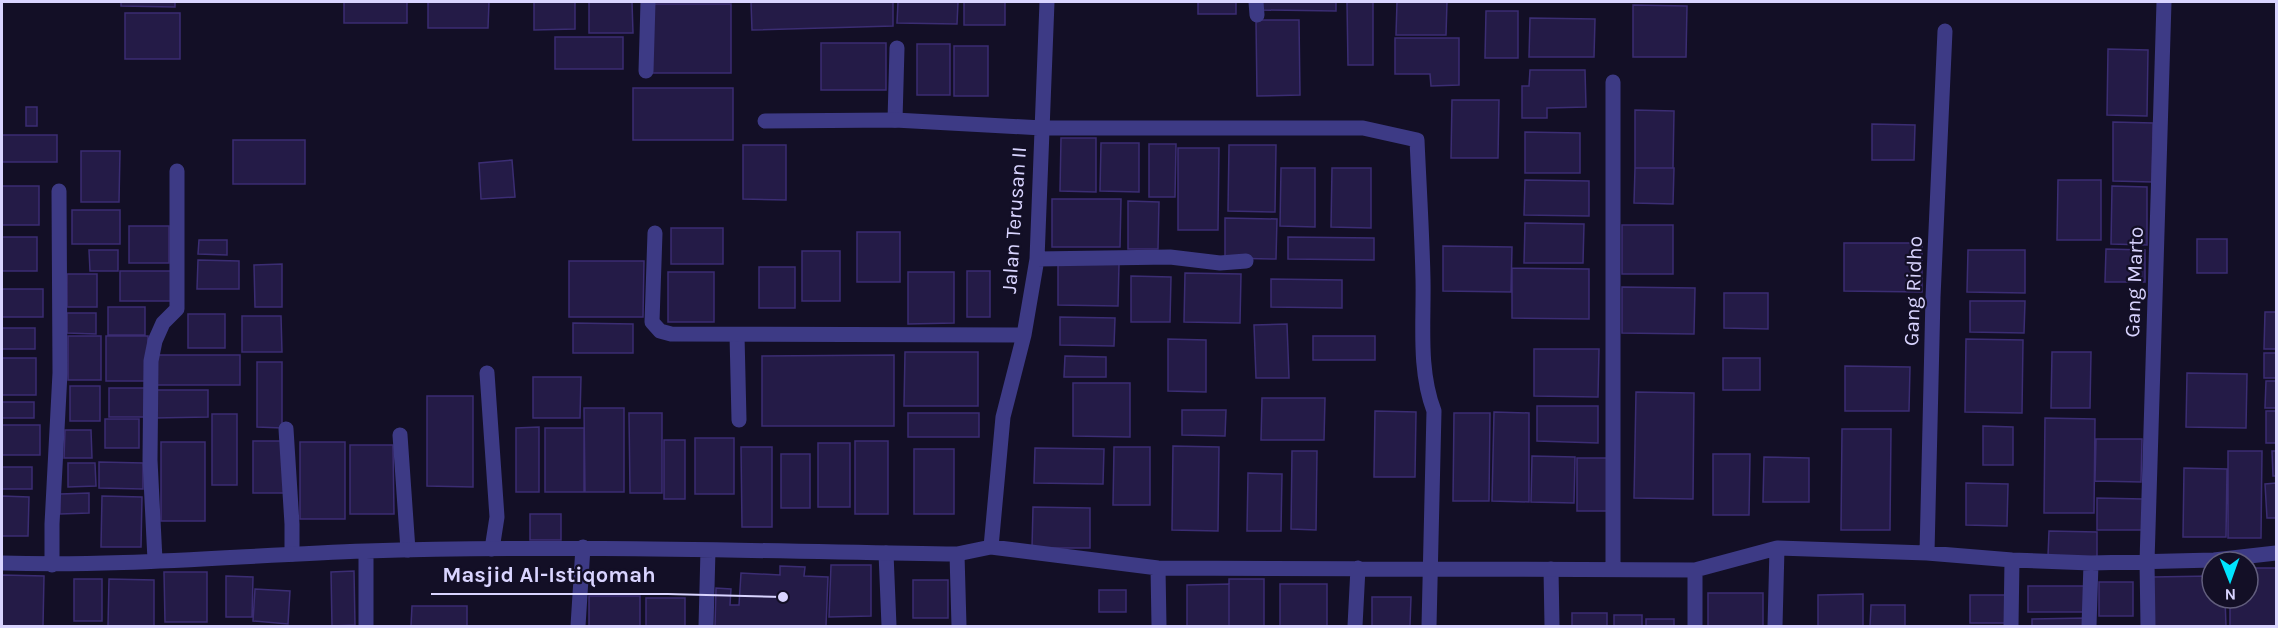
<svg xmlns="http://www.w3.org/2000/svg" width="2278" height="628" font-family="Karla,sans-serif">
<rect width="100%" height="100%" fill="#130f26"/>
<path fill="#241b47" stroke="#3b2d73" stroke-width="1.5" d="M121,2H175V7L121,6Z
M344,2H407V23H344Z
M428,2H489L488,28H428Z
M534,2H575V29L534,30Z
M589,2H632L633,33H589Z
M751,2H893V26L752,30Z
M898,2H958L957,24L897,23Z
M964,2H1005V25H964Z
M1198,2H1236V14H1198Z
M1262,2H1336V11L1262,10Z
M1347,2H1373V65H1348Z
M1397,2H1447L1446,35H1396Z
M651,4H731V73H651Z
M1633,5L1687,6L1686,57H1633Z
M1486,11H1518V58H1485Z
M125,13H180V59H125Z
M1530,18L1595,19L1594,57H1529Z
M1256,20H1299L1300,95L1257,96Z
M555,37H623V69H555Z
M1395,38H1459V85L1431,86L1430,74H1395Z
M821,43H886V90H821Z
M917,44H950V95H917Z
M954,46H988V96H954Z
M2108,49L2148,50L2147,116L2107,115Z
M1530,70H1585L1586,107L1547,108V118H1522V86H1529Z
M633,88H733V140H633Z
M1452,100H1499L1498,158H1451Z
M26,107H37V126H26Z
M1635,110L1674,111L1673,168H1635Z
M2113,122L2153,123L2152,182L2113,181Z
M1872,124L1915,125L1914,160H1872Z
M1525,132L1580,133V173H1525Z
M2,135H57V162H2Z
M1061,138H1096V192L1060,191Z
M233,140H305V184H233Z
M1101,143H1139V192L1100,191Z
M1149,144H1176L1175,197H1149Z
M743,145H786V200L743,199Z
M1229,145H1276L1275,212L1228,211Z
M1178,148H1219L1218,230H1178Z
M81,151H120L119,202H81Z
M512,160L515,197L481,199L479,163Z
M1281,168H1315V227L1280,226Z
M1332,168H1371V228L1331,227Z
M1635,168H1674L1673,204L1634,203Z
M1525,180L1589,181V216L1524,215Z
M2058,180H2101V240H2057Z
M2,186H39V225H2Z
M2112,186L2147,187V245L2111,244Z
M1052,199H1121L1120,247H1052Z
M1128,201L1159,202L1158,249H1128Z
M72,210H120V244H72Z
M1225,218L1277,219L1276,259L1225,258Z
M1525,223L1584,224L1583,263H1524Z
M1622,225H1673V274H1622Z
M129,226H169V263H129Z
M671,228H723V264H671Z
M857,232H900V282H857Z
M2,237H37V271H2Z
M1288,237L1374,238V260L1288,259Z
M2197,239H2227V273H2197Z
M199,240H227V255L198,254Z
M1844,243H1922V292L1844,291Z
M1443,246L1512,247L1511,292L1443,291Z
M2106,249L2145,250V282H2105Z
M89,250H118V271H90Z
M1968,250H2025V293L1967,292Z
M802,251H840V301H802Z
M198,260L239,261V289H197Z
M569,261H644L643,317H569Z
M1058,263L1119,264L1118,306L1058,305Z
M282,264V307H255L254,265Z
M759,267H795V308H759Z
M1512,268L1589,269V319L1512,318Z
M120,271H171V301H120Z
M967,271H990V317H967Z
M668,272H714V322H668Z
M908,272H954V323L908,324Z
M1185,273L1241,274L1240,323L1184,322Z
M67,274H97V307H67Z
M1131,276L1171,277L1170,322H1131Z
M1271,279L1342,280V308L1271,307Z
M1622,287L1695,288L1694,334L1622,333Z
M2,289H43V317H2Z
M1724,293H1768V329L1724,328Z
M1970,301H2025L2024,333L1970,332Z
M108,307H145V335H108Z
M2265,312H2276V349H2264Z
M67,313H96V334L67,333Z
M188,314H225V348H188Z
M242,316H281L282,352H242Z
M1060,317L1115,318L1114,346L1060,345Z
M573,323L633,324V353H573Z
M1287,324L1289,378H1256L1254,325Z
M2,328H35V349H2Z
M68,336H101V380H68Z
M106,336H148V381H106Z
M1313,336H1375V360H1313Z
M1168,339L1206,340V392L1168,391Z
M1966,339L2023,340L2022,413L1965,412Z
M1534,349H1599L1598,397L1534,396Z
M905,352H978V406H904Z
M2052,352H2091L2090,408H2051Z
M2264,353H2276V378H2264Z
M155,355H240V385H155Z
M894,355V426H762V356Z
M1065,356L1106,357V377H1064Z
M2,358H36V395H2Z
M1723,358H1760V390H1723Z
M257,362H282V428L257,427Z
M1845,366L1910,367L1909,411H1845Z
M2187,373L2247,374L2246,428L2186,427Z
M533,377H581L580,418H533Z
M2266,381H2276V408H2265Z
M1073,383H1130V437L1073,436Z
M70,386H100V421H70Z
M109,388H145V417H109Z
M154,390H208V417L154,418Z
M1636,392L1694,393L1693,499L1634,498Z
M427,396H473V487L427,486Z
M1262,398H1325L1324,440H1261Z
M2,402H34V418H2Z
M1537,406H1598V443L1537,441Z
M584,408H624V492H585Z
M1182,410H1226L1225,436L1182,435Z
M1375,411L1416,412L1415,477H1374Z
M2266,411H2276V443H2266Z
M1494,412L1529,413V502L1492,501Z
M629,413H662V493H630Z
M908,413H979V437H908Z
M1454,413H1490L1489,501H1453Z
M212,414H237V485H212Z
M2045,418L2095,419L2094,513H2044Z
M105,419H139V448H105Z
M2,425H40V455H2Z
M1983,426L2013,427V465H1983Z
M539,427V492H516V428Z
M545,428H584V492H545Z
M1842,429H1891L1890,530H1841Z
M65,430H91L92,458H64Z
M695,438H734V494H695Z
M2096,439H2142L2141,482L2095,481Z
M664,440H685V499H664Z
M253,441H284V493H253Z
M855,441H888V514H855Z
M161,442H205V521H161Z
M300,442H345V519H300Z
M818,443H850V507H818Z
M350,445H393L394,514H350Z
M1173,446L1219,447L1218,531L1172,530Z
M741,447H772V527H742Z
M1114,447H1150V505H1113Z
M1035,448L1104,449L1103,484L1034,483Z
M914,449H954V514H914Z
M1292,451H1317L1316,530L1291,529Z
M2228,451H2262L2261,538H2228Z
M2272,451H2276V476H2273Z
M781,454H810V508H781Z
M1713,454H1750L1749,515H1713Z
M1532,456L1575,457L1574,503L1531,502Z
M1764,457L1809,458V502H1763Z
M1577,458H1610L1609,511H1577Z
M99,462L143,463V489L99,488Z
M68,463H95L96,486L68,487Z
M2,467H32V489H2Z
M2184,468L2227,469L2226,537H2183Z
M1248,473L1282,474L1281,531H1247Z
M1966,483L2008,484L2007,526L1966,525Z
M2276,483V518H2267L2265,484Z
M89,493V513L60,514V494Z
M2,496L29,497L28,536H2Z
M102,496L142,497L141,547H101Z
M2097,498L2143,499V530H2097Z
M1033,507L1090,508V548H1032Z
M530,514H561V540H530Z
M2049,531L2097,532V557L2048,556Z
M831,565H871V616L829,617Z
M780,566L805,567L804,576L828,577L826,626H715L716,588L731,589L730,605H739L741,573L780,575Z
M2248,568H2276V626H2230V598H2248Z
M354,571L355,625L332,626L331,572Z
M164,572H207V622H165Z
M2,575L44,576L43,626H2Z
M226,576L253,577L252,617H226Z
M2212,576V598H2225L2226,626H2154L2152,577Z
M74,579H102V621H74Z
M109,579L154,580V626H108Z
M1229,579H1264V626H1229Z
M913,580H948V618H913Z
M2099,582H2133V616H2099Z
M1229,584V626H1187V585Z
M1280,584H1327V626H1280Z
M2028,586H2088V612H2028Z
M255,589L290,591L288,624L253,621Z
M1099,590H1126V612H1099Z
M1708,593H1763V626H1708Z
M1863,594V626H1818V595Z
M1970,595H2007V623H1970Z
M589,596H640V626H589Z
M1372,597H1411L1410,626H1372Z
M646,598H685V626H646Z
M1871,605H1905V626H1870Z
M412,606H467V626H411Z
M1572,613H1607V626H1572Z
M1614,615H1642V626H1614Z
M2086,618V626H2032V619Z
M1646,619H1674V626H1646Z"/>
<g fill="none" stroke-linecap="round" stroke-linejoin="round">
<path stroke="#3d3a85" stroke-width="15" d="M895,120L897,48
M737,335L739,420
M487,373L497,517L492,549
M286,429L292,524V554
M400,435L408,550
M886,553L889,626
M1551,569L1552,626"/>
<path stroke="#3d3a85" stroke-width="15" d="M1256,2L1257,15
M646,71L648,2
M765,121L895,120L1042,128H1363L1417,140C1419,186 1422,232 1423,279C1424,322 1418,369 1434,411L1429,626
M655,233L652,322L660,331L671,334L1024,335
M1037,259L1170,257L1220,263L1246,261
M991,547L1003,417L1024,335L1037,259L1047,2
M1927,553L1933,297L1945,31
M957,554L959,626
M155,560L150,460L151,361L155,341L163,323L177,309V171
M2,563C123,567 245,555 366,551C563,545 760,551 957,554L991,547L1158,568L1695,570L1777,548L1927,553L2012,560L2091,563L2214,560L2276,553
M52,565V524L60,373L59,191
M1158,568L1159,626
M1613,569V82
M1695,570V626
M366,626V551
M578,626L583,547
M706,626L708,550
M1355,626L1358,568
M1775,626L1777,548
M2011,626L2012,560
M2089,626L2091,563
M2148,626L2147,562L2164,2"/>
</g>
<g text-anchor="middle" stroke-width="4.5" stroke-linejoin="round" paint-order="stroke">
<g font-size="21" fill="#d9d4ff" stroke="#130f26">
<text transform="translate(1014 220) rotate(-86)" y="7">Jalan Terusan II</text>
<text transform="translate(2134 282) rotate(-88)" y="7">Gang Marto</text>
<text transform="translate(1913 291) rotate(-88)" y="7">Gang Ridho</text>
</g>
</g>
<path fill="none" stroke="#d9d4ff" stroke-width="2" d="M783 597L668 594H431"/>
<circle fill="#d9d4ff" stroke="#130f26" stroke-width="2" cx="783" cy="597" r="6"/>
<g font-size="22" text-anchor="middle" font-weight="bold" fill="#d9d4ff" stroke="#130f26" stroke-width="4.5" stroke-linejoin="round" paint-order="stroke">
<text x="549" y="582">Masjid Al-Istiqomah</text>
</g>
<rect width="2278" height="628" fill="none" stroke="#d9d4ff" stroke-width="6"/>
<g transform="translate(2230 580) rotate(179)"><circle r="28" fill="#130f26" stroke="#625e7d" stroke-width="1.5"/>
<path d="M0-4.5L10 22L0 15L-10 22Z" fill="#00e5ff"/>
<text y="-9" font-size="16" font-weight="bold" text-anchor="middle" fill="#d9d4ff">N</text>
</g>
</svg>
